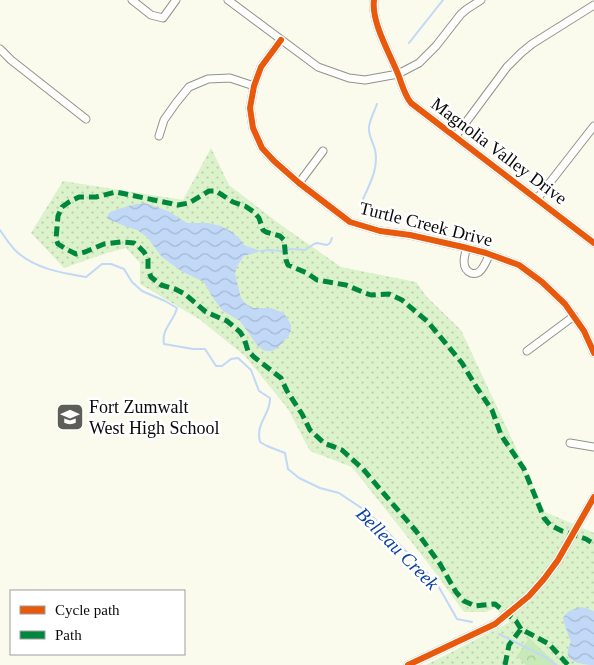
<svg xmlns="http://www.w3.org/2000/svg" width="594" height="665" font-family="'Times New Roman',serif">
<defs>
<pattern id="grass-dots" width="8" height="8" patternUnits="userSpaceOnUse" patternTransform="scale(1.25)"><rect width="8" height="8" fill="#dbf2cb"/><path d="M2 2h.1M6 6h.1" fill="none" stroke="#bbcead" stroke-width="1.8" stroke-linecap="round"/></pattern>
<pattern id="forest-crowns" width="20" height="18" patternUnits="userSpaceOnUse" patternTransform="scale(1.25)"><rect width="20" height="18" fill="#c8eab9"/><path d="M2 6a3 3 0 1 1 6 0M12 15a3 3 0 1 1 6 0" fill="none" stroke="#aac79e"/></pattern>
<pattern id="water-waves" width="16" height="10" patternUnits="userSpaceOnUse" patternTransform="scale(1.25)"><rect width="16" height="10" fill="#c1d8f6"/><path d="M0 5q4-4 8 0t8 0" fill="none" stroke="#a4b8d2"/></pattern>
</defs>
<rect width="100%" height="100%" fill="#fafaed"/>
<path fill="url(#grass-dots)" d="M211,148L229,185L281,225L341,267L416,282L426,296L461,330L524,465L545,512L594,533V665H426L510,622L495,608L486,612H464L428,563L352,467L310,451L288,409L245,356L199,319L140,284V263L126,248L107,253L64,268L31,233L63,181L183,200Z"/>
<path fill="url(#forest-crowns)" d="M529,638L558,665H526L517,656Z"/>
<path fill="url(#water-waves)" d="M145,203L168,211L187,223H208L221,226L232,232L240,239L243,244L246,246L261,251L244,256L237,266L235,274L241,298L246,304L253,308H270L284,313L291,325V331L288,337L277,348L272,351H267L263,350L257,345L240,321L223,311L213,298L204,282L181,271L162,257L147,237L137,230L127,227L108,219V214C117,208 134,204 145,203Z
M582,607L594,611V665C585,665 565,663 568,650C568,647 570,644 571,642L565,626L563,618C568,610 573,609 582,607Z"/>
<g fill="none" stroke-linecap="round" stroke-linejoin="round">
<path stroke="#c1d8f6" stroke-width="2" d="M409,43L443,0
M363,199C370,184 379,167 375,150C373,142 368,135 369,127C370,119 374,112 377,104
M0,230C5,237 10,246 17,252C36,269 62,273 86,277L102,264H111L124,269L132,282L142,291L165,301L177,308C174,321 161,329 164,344L193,349H205L216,366H222L231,359L238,358L251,370L259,391L270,398C271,414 255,423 260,442L267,446L285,453L288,469L299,478L320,488L339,493L369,513L436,582L457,619L472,622
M261,251L269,250L282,251L291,249L305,250L314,244L317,243L327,245L330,243L332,238
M499,634L545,657L556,665"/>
<g stroke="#92928c" stroke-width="9">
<path id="minor" d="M132,0L151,15L163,18L176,0
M228,0L318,67L349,78L365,80L398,74L419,63L436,46L461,14L467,9L481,0
M374,0C371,22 390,54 398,74C402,84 404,94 411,103L594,243
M281,40L261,67L254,86L250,108L253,128L262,148L274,161L299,183L350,222L380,231L410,235L463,247L486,253L519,265L542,282L565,304L584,331L594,353
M0,49L11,60L86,119
M159,136L164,120L176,103L189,87L208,79L230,78L254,86
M455,137L507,67L521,53L532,44L594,5
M299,183L323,151
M537,199L594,126
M467,248C464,256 461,269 471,273C474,274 476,274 479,272C484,268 487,260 489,255
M527,351L574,316
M570,443L594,447
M408,665L495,624L529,596L544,579L558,560L594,497"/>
</g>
<use href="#minor" stroke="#fefefc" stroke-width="7"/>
<path stroke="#00873e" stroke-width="5" stroke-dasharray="10 5" stroke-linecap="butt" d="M521,629L516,621L495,604L475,606L464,601L456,592L440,564L416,531L391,502L363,469L342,450L324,443L310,430L302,414L287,391L281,378L254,357L248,351L244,338L240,332L227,321L206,312L185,294L175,289L161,285L151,277L148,269V259L144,252L139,247L134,243L121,242L104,244L85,252L76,254L66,249L58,244L56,239L58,216L62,207L69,202L79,197H96L116,192L178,205L189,203L209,191H216L233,202L245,206L254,212L259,218L263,230L266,232L280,236L284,240L286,260L288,265L307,273L317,280L346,285L365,293L371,295L389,294L402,300L428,322L462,363L477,388L492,410L501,435L524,469L544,518L550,525L562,531L586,539L594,544
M505,665L509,645L521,629L549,644L568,665"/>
<g stroke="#fff" stroke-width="9">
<path id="cycleway" d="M374,0C371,22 390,54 398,74C402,84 404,94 411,103L594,243
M281,40L261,67L254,86L250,108L253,128L262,148L274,161L299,183L350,222L380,231L410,235L463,247L486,253L519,265L542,282L565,304L584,331L594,353
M408,665L495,624L529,596L544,579L558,560L594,497"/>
</g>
<use href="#cycleway" stroke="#e8590c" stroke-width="6"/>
</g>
<defs>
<g id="school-square" transform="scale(1.4375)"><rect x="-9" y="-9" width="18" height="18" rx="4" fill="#5e5e59" stroke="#fff"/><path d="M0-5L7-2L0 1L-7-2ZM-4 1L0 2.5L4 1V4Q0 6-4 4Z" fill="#fff"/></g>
</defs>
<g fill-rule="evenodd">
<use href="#school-square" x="70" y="417"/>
</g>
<g text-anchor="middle" stroke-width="5" stroke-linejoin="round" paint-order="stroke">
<g font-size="18" fill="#0a0a0a" stroke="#fff">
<text transform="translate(499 151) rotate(37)" y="6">Magnolia Valley Drive</text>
<text transform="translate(426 224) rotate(14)" y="6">Turtle Creek Drive</text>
</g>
<g font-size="18" fill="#0a0a0a" stroke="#fff" text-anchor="start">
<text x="89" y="413">Fort Zumwalt<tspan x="89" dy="21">West High School</tspan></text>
</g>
<g font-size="19" font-style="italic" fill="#0d41a3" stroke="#fff">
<text transform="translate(398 548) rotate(45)" y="7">Belleau Creek</text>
</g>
</g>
<rect x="10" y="590" width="175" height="65" fill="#ffffff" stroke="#9d9d9d"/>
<rect x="20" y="606" width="25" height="8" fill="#e8590c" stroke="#9d9d9d"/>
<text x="55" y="615" font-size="15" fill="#0a0a0a">Cycle path</text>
<rect x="20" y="631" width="25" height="8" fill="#00873e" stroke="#9d9d9d"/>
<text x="55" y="640" font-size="15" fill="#0a0a0a">Path</text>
</svg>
